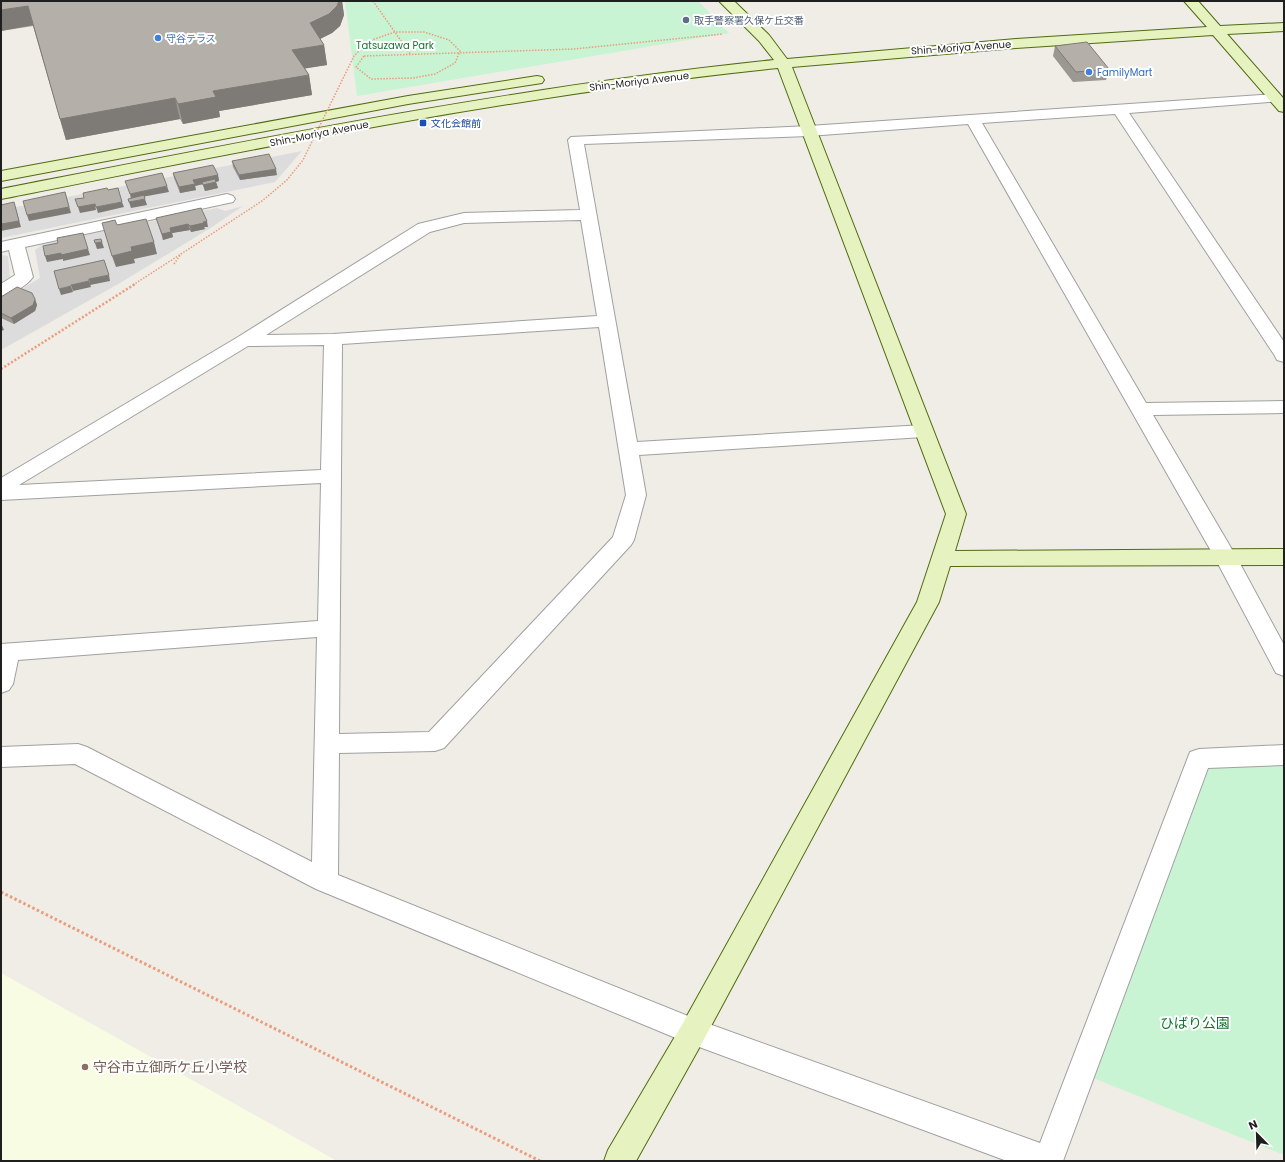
<svg xmlns="http://www.w3.org/2000/svg" width="1285" height="1162" font-family="Poppins,'Noto Sans JP',sans-serif">
<rect width="100%" height="100%" fill="#efede6"/>
<path fill="#dddcdc" d="M302,151L275,182L1,238V210Z
M243,206L209,229L120,283L1,350V301L40,278L35,250L44,243L217,208L225,211Z
M1,255L8,256L10,277L1,283Z"/>
<path fill="#f7fce2" d="M1,973L337,1161H1Z"/>
<path fill="#c8f4d4" d="M345,1H698L729,33L357,96Z
M1284,755V1155L1081,1073L1199,759Z"/>
<g fill="none" stroke-linecap="round" stroke-linejoin="round">
<g stroke="#a0a0a0" stroke-width="2">
<path id="street" d="M1275,94L1280,95L1282,98L1280,101L1129,113L1284,342V362L1277,360L1275,356L1115,114L982,123L1146,403L1284,401V413L1153,415L1237,558L1284,645V676L1276,673L1215,558L968,124L809,136L584,144L637,442L923,425L930,427L933,431L930,435L923,437L639,455L646,495L634,540L631,545L444,748L435,751L339,753L338,875L698,1020L1040,1143L1190,752L1199,749L1284,745V765L1208,768L1063,1161H1007L683,1041L316,889L75,764L1,767V747L78,744L87,747L312,862L317,637L18,660L13,684L9,690L1,693V644L318,621L321,483L1,500V478L238,337L418,224L464,213L580,210L568,140L571,137L809,126ZM581,220L597,316L333,334L266,335L430,232L464,223ZM599,327L626,495L613,537L429,732L339,734L342,344ZM324,345L321,470L19,485L248,346Z
M227,194L233,196L235,199L233,202L25,247L33,277C27,286 11,294 1,296V284L15,275L9,250L1,252V242Z"/>
</g>
<g stroke="#506b11" stroke-width="2">
<path id="secondary" d="M719,1H734L769,35L787,59L1016,39L1207,27L1184,1H1198L1220,26L1284,23V31L1227,34L1284,99V112L1279,111L1213,35L1016,48L792,67L966,514L955,551L1284,549V565L950,566L939,602L703,1041L636,1161H604L608,1150L683,1023L917,602L946,514L778,68C516,95 259,148 1,199V189C257,139 514,87 774,60L759,41Z
M537,76L542,77L544,80L542,83L408,104L1,181V171L408,96Z"/>
</g>
<path stroke="#eb9c7b" stroke-width="1.5" stroke-dasharray="1.5 1.5" stroke-linecap="butt" d="M373,1L411,55
M364,56L574,49L723,34
M133,285L181,254"/>
<path stroke="#eb9c7b" stroke-width="2.5" stroke-dasharray="2 2" stroke-linecap="butt" d="M1,369L135,284"/>
<path stroke="#eb9c7b" stroke-width="3" stroke-dasharray="2.5 2.5" stroke-linecap="butt" d="M1,892L540,1161"/>
<use href="#street" fill="#fff" fill-rule="evenodd"/>
<use href="#secondary" fill="#e6f3c0" fill-rule="evenodd"/>
<path stroke="#eb9c7b" stroke-width="1.5" stroke-dasharray="1.5 1.5" stroke-linecap="butt" d="M174,264L181,254L262,201L287,180L303,160L354,56L369,41L395,32H424L449,40L460,51L455,63L435,74L413,78L371,79L356,67L364,56"/>
</g>
<path fill="#9b9791" d="M1,1H342L344,15L340,26L332,33L320,39L324,45L327,65L305,68L309,75L312,95L219,111L220,117L183,124L180,119L66,140L33,26L1,31Z
M1055,46L1109,69L1106,80L1073,82L1053,56Z
M232,161L277,175L240,180L233,167Z
M173,173L218,175L219,181L216,182L218,188L205,191L203,184L195,186L196,190L180,193L174,178Z
M156,218L208,227H204L205,229L191,232L190,230L172,233L173,237L163,240Z
M1,297L35,299L37,305L35,311L14,324L1,318Z"/>
<path fill="#7e7b76" d="M339,1H342L344,15L340,26L332,33L314,42L310,23Z
M28,6L33,25L1,31V10Z
M324,45L327,65L296,70L292,50Z
M309,75L312,95L219,111L220,117L183,124L178,104L213,91Z
M175,98L180,119L66,140L60,119Z
M276,169L277,175L240,180L239,175Z
M218,175L219,181L203,184L202,182L203,184L195,186L196,190L180,193L179,187L193,180Z
M216,182L218,188L205,191L203,185Z
M167,186L169,192L131,199L130,194Z
M65,192L71,213L29,221L27,215Z
M145,199L147,205L131,208L129,202Z
M14,202L21,227L1,231V224Z
M122,202L124,207L98,213L96,207Z
M95,204L96,210L80,213L78,207Z
M207,221L208,227H204L205,229L191,232L190,226Z
M188,224L190,230L172,233L173,237L163,240L162,234L170,228Z
M102,242L104,248L97,249L95,243Z
M154,242L157,254L134,259L135,263L116,267L112,256L131,247Z
M88,249L90,255L63,261V259L47,262L45,256L61,253Z
M109,275L110,281L90,285L89,279Z
M89,281L91,287L73,291L71,285Z
M71,286L73,292L61,295L59,289Z
M35,299L37,305L35,311L14,324L11,318Z
M1,323L4,330L1,331Z"/>
<path fill="#b4b0a9" stroke="#7e7b76" d="M1,1H339L337,6L329,14L310,23L324,45L292,50L309,75L213,91L216,97L178,104L175,98L60,119L28,6L1,10Z
M1087,42L1109,69L1076,72L1055,46Z
M269,154L276,169L239,175L232,161Z
M213,165L218,175L193,180L195,184L179,187L173,173Z
M162,173L167,186L130,194L125,181Z
M215,179L216,182L203,185L202,182Z
M107,188L108,190L118,188L122,202L96,207L95,204L78,207L75,199L84,198L83,193Z
M65,192L69,207L27,215L23,201Z
M144,195L145,199L129,202L128,199Z
M14,202L19,221L1,224V205Z
M201,208L207,221L203,222L204,223L190,226L188,224L170,228L171,232L162,234L156,218Z
M146,219L154,242L131,247L132,251L112,256L102,223L115,220L117,225Z
M83,233L88,249L61,255V253L45,256L43,246L58,243L57,238Z
M101,239L102,242L95,243L94,240Z
M104,260L109,275L89,279V281L71,285V286L59,289L54,271Z
M17,287L32,293L35,299L33,305L11,318L1,313V297Z"/>
<circle fill="#5c6f8a" stroke="#fff" stroke-width="1.5" cx="686" cy="20" r="4"/>
<g fill="#3f7fe0" stroke="#fff" stroke-width="1.5">
<circle cx="158" cy="38" r="4"/>
<circle cx="1089" cy="72" r="4"/>
</g>
<rect fill="#1a4fb4" stroke="#fff" stroke-width="1.5" x="419" y="119" width="8" height="8" rx="2"/>
<circle fill="#8d6e63" stroke="#fff" stroke-width="1.5" cx="85" cy="1067" r="4"/>
<g text-anchor="middle" stroke-width="4" stroke-linejoin="round" paint-order="stroke">
<g font-size="10" fill="#4e5e75" stroke="#fff" text-anchor="start">
<text x="694" y="24">取手警察署久保ケ丘交番</text>
</g>
<g font-size="10" fill="#366cbe" stroke="#fff" text-anchor="start">
<text x="166" y="42">守谷テラス</text>
<text x="1097" y="76">FamilyMart</text>
</g>
<g font-size="10" fill="#187230" stroke="#fff">
<text x="395" y="49">Tatsuzawa Park</text>
</g>
<g font-size="10" fill="#1f1f1f" stroke="#fff">
<text transform="translate(961 47) rotate(-4)" y="4">Shin-Moriya Avenue</text>
<text transform="translate(639 81) rotate(-7)" y="4">Shin-Moriya Avenue</text>
<text transform="translate(319 133) rotate(-11)" y="4">Shin-Moriya Avenue</text>
</g>
<g font-size="10" fill="#164399" stroke="#fff" text-anchor="start">
<text x="431" y="127">文化会館前</text>
</g>
<g font-size="14" fill="#187230" stroke="#fff">
<text x="1195" y="1028">ひばり公園</text>
</g>
<g font-size="14" fill="#785e54" stroke="#fff" text-anchor="start">
<text x="93" y="1072">守谷市立御所ケ丘小学校</text>
</g>
</g>
<rect width="1285" height="1162" fill="none" stroke="#1f1f1f" stroke-width="4"/>
<g transform="translate(1257 1134) rotate(337)" stroke="#ffffff" stroke-width="3" paint-order="stroke">
<path d="M0-3L7 15L0 10L-7 15Z" fill="#1f1f1f"/>
<text y="-6" font-size="11" font-weight="bold" text-anchor="middle" fill="#1f1f1f">N</text>
</g>
</svg>
